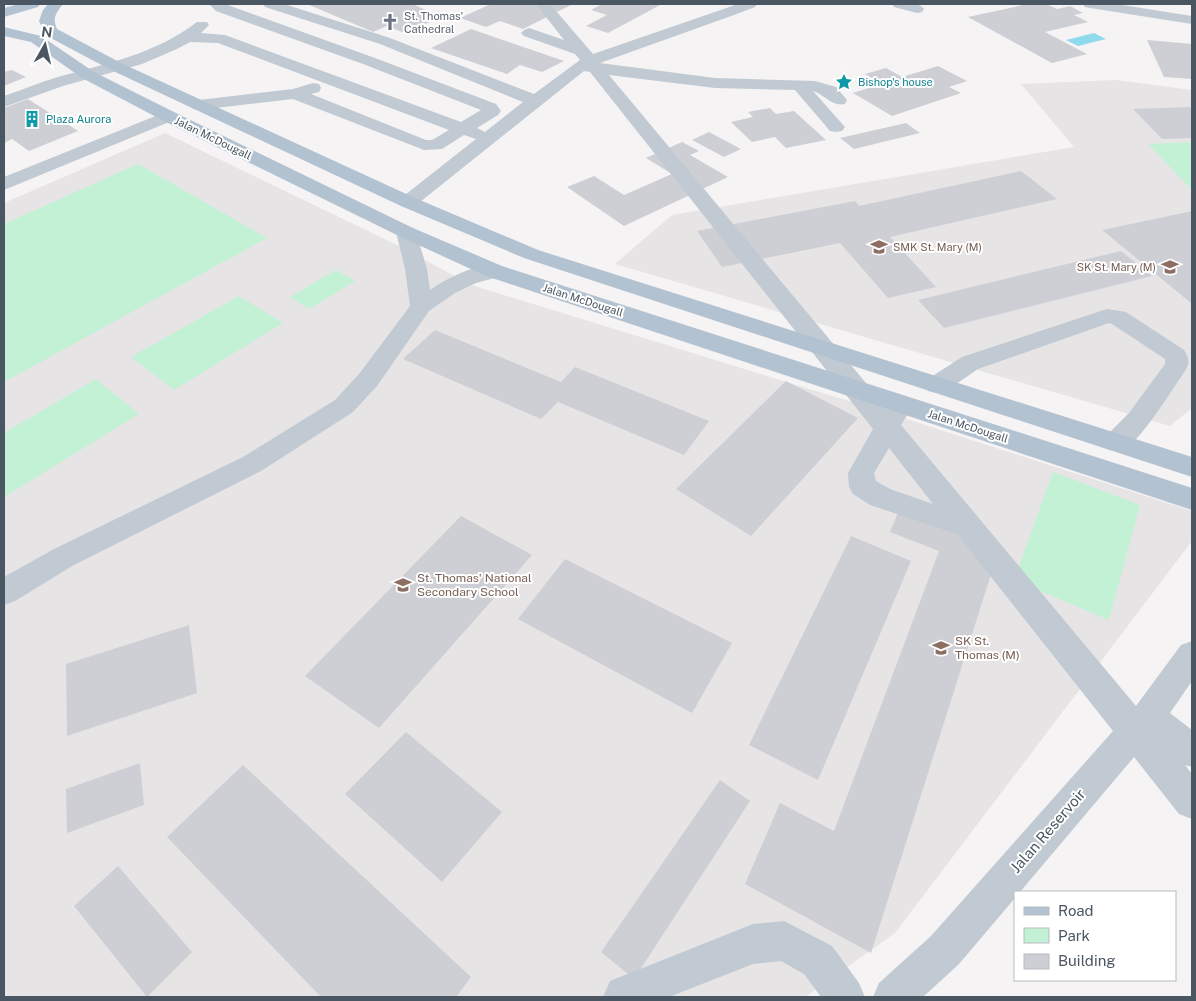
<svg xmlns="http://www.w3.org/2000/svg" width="1196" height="1001" font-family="'Public Sans',sans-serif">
<rect width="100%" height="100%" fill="#f5f3f3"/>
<path fill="#e6e4e5" d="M1116,80L1192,90V211L1102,230L1192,304V408L1170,426L615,264L672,215L1074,147L1021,84Z
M165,133L401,247L471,285L891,414L1192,511V541L895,933L805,997H4V203Z"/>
<path fill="#c3f1d5" d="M1192,142V190L1148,144Z
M138,164L267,238L4,382V224Z
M336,270L355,281L309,309L290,297Z
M239,296L283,323L174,390L131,357Z
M96,379L139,414L4,497V433Z
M1053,472L1140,505L1109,620L1014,580Z"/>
<path fill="#90daee" d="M1094,33L1106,39L1078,46L1066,40Z"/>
<path fill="#cdcfd5" d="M307,4H413L442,18L402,32L387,26L373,32Z
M491,4H573L523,29L500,21L486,27L460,18Z
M602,4H662L608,33L586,26L607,15L591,10Z
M1028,4H1046L1057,9L1070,6L1083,13L1074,15L1088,22L1045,32L1087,54L1052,63L968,17Z
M471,29L564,61L542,72L520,65L507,74L431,48Z
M1147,40L1192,44V79L1164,77Z
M938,66L967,81L949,87L961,93L892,116L853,93L882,84L865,74L886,68L902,77Z
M12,70L26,77L4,86V72Z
M28,99L78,131L29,151L12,139L4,143V108Z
M1190,107L1192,110V138L1162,139L1133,109Z
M770,108L776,114L794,111L826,140L786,148L775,137L752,142L731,122L753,117L748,112Z
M906,123L920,133L854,149L840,138Z
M709,132L741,149L724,157L692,140Z
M682,142L699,151L690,155L728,177L624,226L567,187L594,176L624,195L672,174L646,158Z
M1021,171L1057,199L890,237L936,287L888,298L840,243L722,267L697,231L855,201L859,206Z
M1192,211V304L1102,230Z
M1121,251L1152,276L944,328L918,300Z
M435,330L561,382L575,367L709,421L684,455L558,402L541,419L403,359Z
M786,381L858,418L751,536L676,489Z
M899,510L999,549L871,953L745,884L780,803L834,831L939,551L890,532Z
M461,516L532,555L379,728L305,676Z
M851,536L911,561L818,780L749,745Z
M565,559L732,643L692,713L518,619Z
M189,625L197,693L67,736L66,664Z
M406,732L502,812L442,882L345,794Z
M140,763L144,805L67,833L66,789Z
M243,765L471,977L456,997H321L167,837Z
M720,780L750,801L634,979L601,952Z
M118,866L192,952L147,997L74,906Z"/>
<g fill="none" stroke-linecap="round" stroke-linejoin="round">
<path fill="#c1cad2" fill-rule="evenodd" d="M209,4H225L375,58L496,104L501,111L498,115L477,128L485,132L523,102L380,44L265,7L263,4H284L390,38L534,94L580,60L575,54L524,36L521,33L524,30L529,28L564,40L536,4H550L593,54L738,4H757L755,7L734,15L600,63L715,78L815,81L836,87L847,100L845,104C832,107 825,95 813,91L845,127L842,131L836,132L830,131L795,90L715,88L609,75L886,407L896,403L905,406L909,412L901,425L1136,706L1181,645L1192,641V681L1170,713L1192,730V767L1185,765L1192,774V819L1179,814L1134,757L1020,892H1015V898L959,964L923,997H873L879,983L931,936L1113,731L957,534L870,505L853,494L849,487L848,473L873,429L590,72L584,71L415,206L408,208L401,206L398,202L401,198L476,139L464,135L442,149L424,150L293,99L199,110L193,109L191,105L193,101L199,100L293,89L313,83L319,84L321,88L319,92L311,94L426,140H432L449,130L218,43L190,42L177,49L142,64L63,86L4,107V96C22,90 40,82 58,77C108,63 155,54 197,22H207L209,25L201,33L225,35L461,122L481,110L363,64L216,11ZM889,448L933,504L890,489L876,481L874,473Z
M892,4C901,3 918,1 924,9L922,12L917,13L894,7Z
M1083,4H1116L1192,16V24L1090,8L1085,7Z
M168,111L174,112L177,116L174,120L4,190V177Z
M406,226L413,228L416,232L427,269L430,290C447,278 481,261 502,266L505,271L502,276L476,283L455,293L429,311L377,386L353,412L261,471L74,565L15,601L4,605V577L54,549L243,457L335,400L359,374L410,306L405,269L396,232L399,228Z
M1107,309L1126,312L1184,350C1189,358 1190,363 1185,371C1171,391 1144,436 1126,448C1119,452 1113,451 1107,449L1103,442L1107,435L1129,413L1165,364V359L1112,324L1109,323L978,369L946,391L937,393L928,391L925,385L928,379L962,357Z
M784,921L832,946L859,983L865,997H821L804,974L781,961L753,964L669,997H605L604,995L610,981L753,924Z"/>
<path fill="#b3c2d1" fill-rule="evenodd" d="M19,4H40L38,7L4,17V8Z
M48,4H63C56,13 52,18 57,29L123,64L415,198L538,250L1192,457V477L524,258L401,206L111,70L45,35L39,21L43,10Z
M4,27L41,36L94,72L174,112L413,228L502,266L1192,488V510L486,276L399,236L162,120L82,78L31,42L4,36Z"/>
</g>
<defs>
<g id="church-bare" transform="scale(1.35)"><path d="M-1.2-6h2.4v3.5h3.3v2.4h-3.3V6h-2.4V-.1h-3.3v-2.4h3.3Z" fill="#6b7280" stroke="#fff" stroke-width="2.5" paint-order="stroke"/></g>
<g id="sight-bare" transform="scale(1.35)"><path d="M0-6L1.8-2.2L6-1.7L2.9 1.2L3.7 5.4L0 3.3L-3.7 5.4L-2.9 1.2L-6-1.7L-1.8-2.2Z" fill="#0f9aa8" stroke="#fff" stroke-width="2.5" paint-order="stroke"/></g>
<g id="building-bare" transform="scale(1.35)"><path d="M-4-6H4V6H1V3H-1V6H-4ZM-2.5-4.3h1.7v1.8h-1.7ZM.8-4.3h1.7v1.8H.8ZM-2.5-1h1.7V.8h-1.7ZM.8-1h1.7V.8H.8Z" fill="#0f9aa8" stroke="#fff" stroke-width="2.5" paint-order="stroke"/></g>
<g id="school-bare" transform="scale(1.35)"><path d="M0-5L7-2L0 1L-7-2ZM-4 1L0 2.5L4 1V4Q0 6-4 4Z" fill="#8d6e63" stroke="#fff" stroke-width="2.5" paint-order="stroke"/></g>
</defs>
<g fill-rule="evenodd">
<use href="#church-bare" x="390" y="22"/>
<use href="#sight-bare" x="844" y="82"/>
<use href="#building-bare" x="32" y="119"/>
<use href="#school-bare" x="879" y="247"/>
<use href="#school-bare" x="1170" y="267"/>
<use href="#school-bare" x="403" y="585"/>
<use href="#school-bare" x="941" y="648"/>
</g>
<g text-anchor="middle" stroke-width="4" stroke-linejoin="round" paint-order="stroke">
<g font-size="11" fill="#5b616d" stroke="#fff" text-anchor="start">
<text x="404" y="20">St. Thomas'<tspan x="404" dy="13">Cathedral</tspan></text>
</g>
<g font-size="11" fill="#0d838f" stroke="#fff" text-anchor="start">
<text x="858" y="86">Bishop's house</text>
<text x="46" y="123">Plaza Aurora</text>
</g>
<g font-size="11" fill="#4a5661" stroke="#fff">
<text transform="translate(213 138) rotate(26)" y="4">Jalan McDougall</text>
<text transform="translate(583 300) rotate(18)" y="4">Jalan McDougall</text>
<text transform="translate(968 426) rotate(18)" y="4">Jalan McDougall</text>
</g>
<g font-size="11" fill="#785e54" stroke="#fff" text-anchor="start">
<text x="893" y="251">SMK St. Mary (M)</text>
<text x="1156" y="271" text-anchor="end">SK St. Mary (M)</text>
</g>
<g font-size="12" fill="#785e54" stroke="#fff" text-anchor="start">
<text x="417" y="582">St. Thomas' National<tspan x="417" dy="14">Secondary School</tspan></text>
<text x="955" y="645">SK St.<tspan x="955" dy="14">Thomas (M)</tspan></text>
</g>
<g font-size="15" fill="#4a5661" stroke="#fff">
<text transform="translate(1048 831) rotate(-49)" y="5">Jalan Reservoir</text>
</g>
</g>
<rect width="1196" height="1001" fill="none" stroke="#4a5661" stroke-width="10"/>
<rect x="1014" y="891" width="162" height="90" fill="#ffffff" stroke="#b7bbc0"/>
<rect x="1024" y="907" width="25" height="8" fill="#b3c2d1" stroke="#b7bbc0"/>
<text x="1058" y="916" font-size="15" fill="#4a5661">Road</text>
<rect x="1024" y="928" width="25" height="15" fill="#c3f1d5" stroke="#b7bbc0"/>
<text x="1058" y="941" font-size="15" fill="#4a5661">Park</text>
<rect x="1024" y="954" width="25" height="15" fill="#cdcfd5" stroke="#b7bbc0"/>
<text x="1058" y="966" font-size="15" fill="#4a5661">Building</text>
<g transform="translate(45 45) rotate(8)" stroke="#ffffff" stroke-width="4" paint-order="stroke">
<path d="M0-4L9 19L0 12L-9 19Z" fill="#4a5661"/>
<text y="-8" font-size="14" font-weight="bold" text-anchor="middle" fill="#4a5661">N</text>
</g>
</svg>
